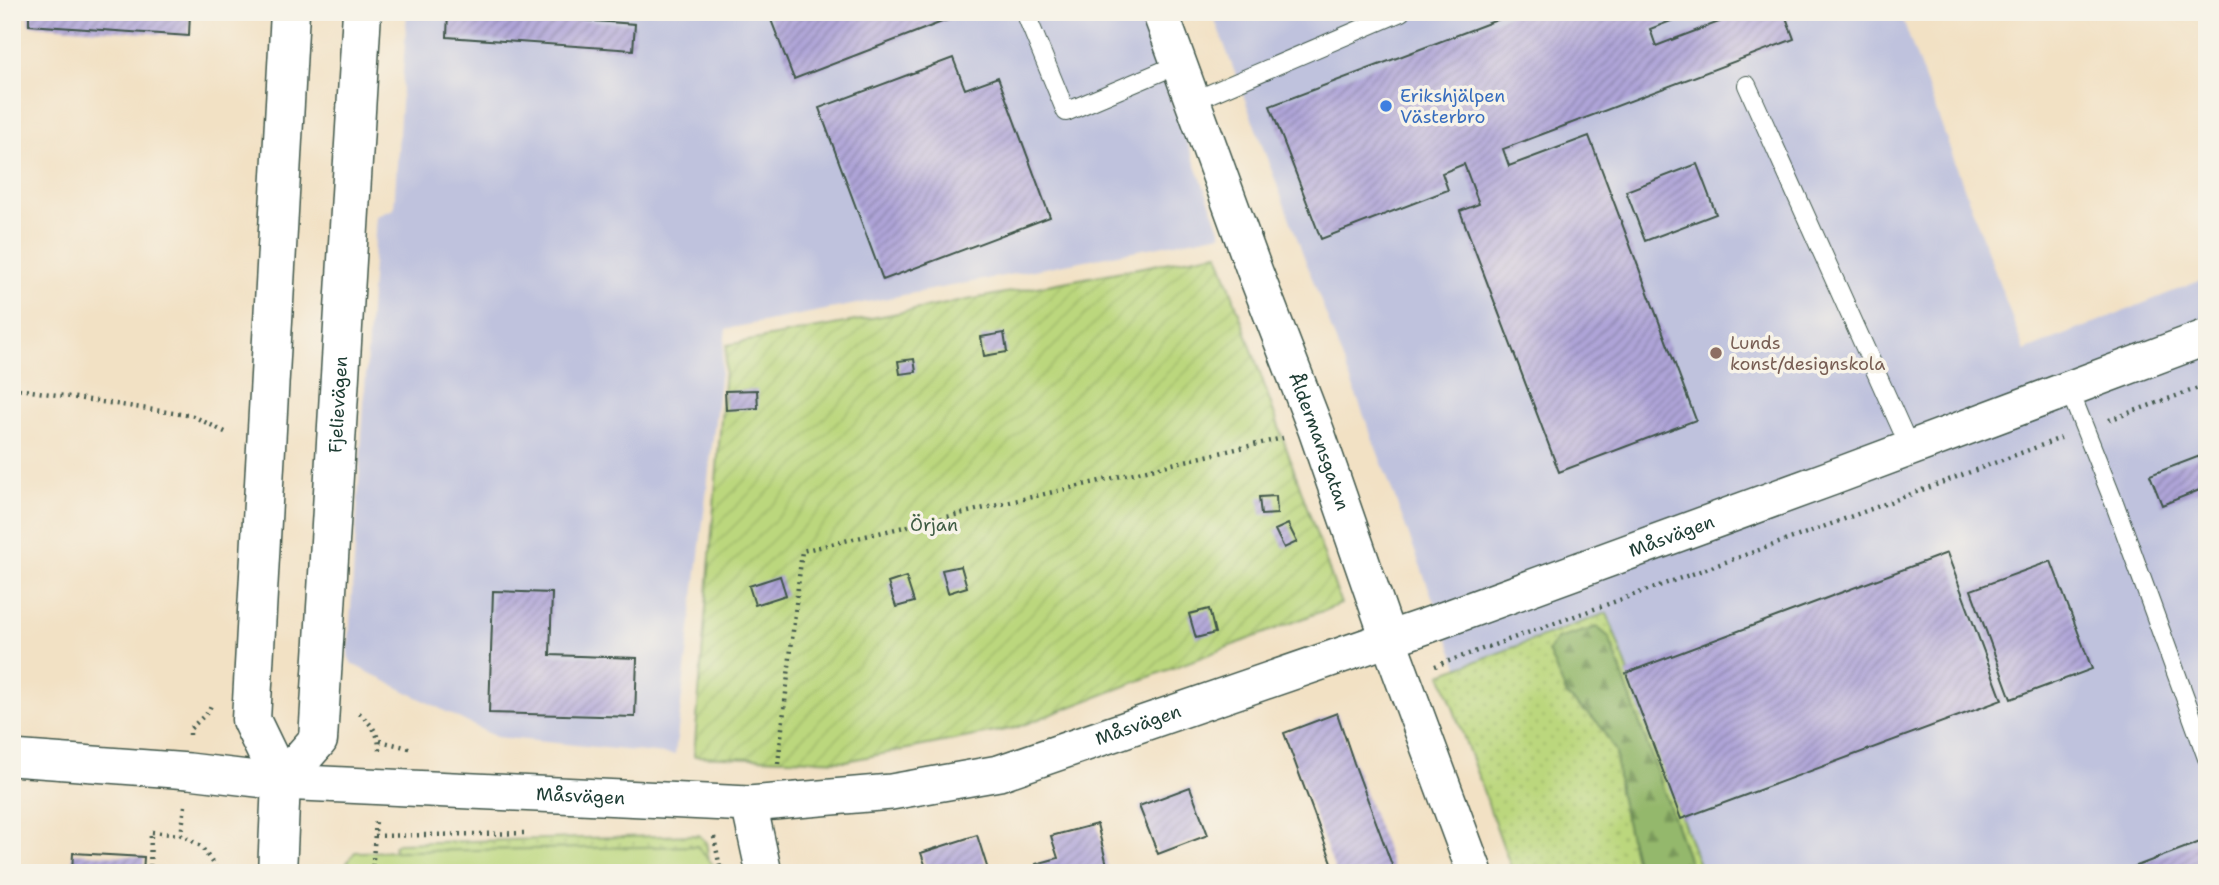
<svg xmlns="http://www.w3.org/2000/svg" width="2219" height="885" font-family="'Shantell Sans',sans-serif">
<defs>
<pattern id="grass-dots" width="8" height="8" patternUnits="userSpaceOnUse" patternTransform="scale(1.75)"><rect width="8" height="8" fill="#bbd77d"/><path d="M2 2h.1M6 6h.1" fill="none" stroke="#a0b96d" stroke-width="1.8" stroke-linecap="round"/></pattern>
<pattern id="forest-firs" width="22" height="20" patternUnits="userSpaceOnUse" patternTransform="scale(1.75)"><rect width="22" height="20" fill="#94b86c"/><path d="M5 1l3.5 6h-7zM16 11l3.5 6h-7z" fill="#78975a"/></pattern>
<pattern id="garden-furrows" width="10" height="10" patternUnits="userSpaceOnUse" patternTransform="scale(1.75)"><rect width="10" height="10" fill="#bbd77d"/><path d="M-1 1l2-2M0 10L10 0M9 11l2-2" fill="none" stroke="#a0b96d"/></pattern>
<pattern id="building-hatch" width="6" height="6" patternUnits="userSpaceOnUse" patternTransform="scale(1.75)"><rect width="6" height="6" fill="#afa4d8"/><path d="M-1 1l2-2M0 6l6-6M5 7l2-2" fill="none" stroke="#8e87b0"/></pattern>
</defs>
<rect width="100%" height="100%" fill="#f7f3e8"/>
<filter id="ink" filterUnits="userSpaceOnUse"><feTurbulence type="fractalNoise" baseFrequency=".0143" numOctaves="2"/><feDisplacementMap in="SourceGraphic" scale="14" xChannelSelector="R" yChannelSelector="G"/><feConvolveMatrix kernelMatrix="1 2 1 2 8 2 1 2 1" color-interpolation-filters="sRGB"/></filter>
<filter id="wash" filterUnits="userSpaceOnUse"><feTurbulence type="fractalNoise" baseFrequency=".00686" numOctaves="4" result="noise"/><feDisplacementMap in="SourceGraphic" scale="28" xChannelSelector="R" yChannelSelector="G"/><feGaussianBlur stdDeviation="1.57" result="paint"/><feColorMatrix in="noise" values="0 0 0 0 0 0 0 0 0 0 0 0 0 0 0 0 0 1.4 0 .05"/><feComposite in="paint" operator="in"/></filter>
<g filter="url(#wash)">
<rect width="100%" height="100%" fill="#f2e1c4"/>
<path fill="#bfc2dd" d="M407,12H1138L1222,234L726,329L675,755L496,737L352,664L348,656L376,216L394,209Z
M1212,12H1900L2024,351L2207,278V873H1536Z"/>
<path fill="url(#grass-dots)" stroke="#6d8a58" stroke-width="2" d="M1607,613L1702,873H1513L1441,674Z
M699,835L706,842L709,860L395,862L394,847L398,843Z"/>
<path fill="url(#forest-firs)" stroke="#5a7a50" stroke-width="2" d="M1597,627L1609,637L1693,873H1638L1619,791L1616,752L1598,723L1567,696L1548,651L1557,639Z"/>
<path fill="#bbd77d" stroke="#6d8a58" stroke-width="2" d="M697,846L720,873H339L355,852Z"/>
<path fill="url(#garden-furrows)" stroke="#6d8a58" stroke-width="2" d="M1218,253L1341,604L1015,728L846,761L694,756L727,345Z"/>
<g id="blocks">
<path fill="url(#building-hatch)" d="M29,12H190L189,36L29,25Z
M448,12H475L635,24L633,50L447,37Z
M768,12H968L794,79Z
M1518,12H1694L1650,29L1656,46L1745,12H1784L1794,39L1503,149L1509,166L1589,136L1696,420L1559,472L1460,211L1479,204L1464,164L1442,173L1448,190L1321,239L1270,106Z
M953,58L965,89L998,77L1050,217L883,280L819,108Z
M1697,164L1716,214L1645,241L1626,191Z
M1004,333L1007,352L984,356L981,337Z
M914,359L916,372L900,374L898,361Z
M757,390L758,408L726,410L725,391Z
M2200,456L2207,473V487L2162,505L2150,475Z
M1276,496L1277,514L1261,515L1259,497Z
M1288,524L1297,542L1284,548L1275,530Z
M1947,553L2002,700L1681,819L1626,673Z
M2051,561L2092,669L2011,699L1971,590Z
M961,566L967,587L948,593L942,570Z
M780,576L786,595L755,605L749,586Z
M906,577L914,602L896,607L888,583Z
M493,591L552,593L550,655L637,658L635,717L489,713Z
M1209,609L1215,633L1196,638L1189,614Z
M1337,713L1354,763L1395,873H1336L1284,733Z
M1190,787L1208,835L1158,854L1139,806Z
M1097,824L1109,873H1039L1036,864L1058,858L1051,836Z
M977,835L989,873H928L921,853Z
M2200,842L2207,861V873H2118Z
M73,853L144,857L143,873H72Z"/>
</g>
</g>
<g filter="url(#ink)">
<use href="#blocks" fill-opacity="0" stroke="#3f564a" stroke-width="2"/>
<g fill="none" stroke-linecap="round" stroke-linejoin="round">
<g stroke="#3f564a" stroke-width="20">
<path id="service" d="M1025,12L1066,112L1179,64
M1747,85L1910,448
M1193,101L1401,12
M2069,389L2115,505L2207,758"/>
</g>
<g stroke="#3f564a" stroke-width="38">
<g id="minor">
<path id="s1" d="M1160,12L1255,272L1316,430L1393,652L1475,873"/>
<path id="s2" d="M12,758L189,771L281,782L749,804L891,792L999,773L1426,626L1831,478L2207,337"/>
<path d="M749,804L764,873"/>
</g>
</g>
<g stroke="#3f564a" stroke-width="41">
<g id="secondary">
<path id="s3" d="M281,782L318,740L362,12"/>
<path d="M277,873L281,782L251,720L290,12"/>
</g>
</g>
<path stroke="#3f564a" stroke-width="4.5" stroke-dasharray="2 5" stroke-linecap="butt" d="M12,388L193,416L229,434
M2109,420L2207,385
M1435,666L1815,530L2061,438
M359,713C372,725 380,734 379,752
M190,735V729L208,712L212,703
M380,741L413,749
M778,764L802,551L1283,438
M185,806L181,835L201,846L219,873
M375,836L528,833
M714,837L721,873
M150,873L151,832L181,835
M372,873L728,868
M372,873L376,820"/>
<use href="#service" stroke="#fff" stroke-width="18"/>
<use href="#minor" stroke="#fff" stroke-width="35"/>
<use href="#secondary" stroke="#fff" stroke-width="38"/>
</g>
</g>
<circle fill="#3f7fe0" stroke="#f7f3e8" stroke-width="2.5" cx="1386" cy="106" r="7"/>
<circle fill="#8d6e63" stroke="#f7f3e8" stroke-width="2.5" cx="1716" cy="353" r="7"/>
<g text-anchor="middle" stroke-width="7" stroke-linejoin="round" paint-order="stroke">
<g font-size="18" fill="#366cbe" stroke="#f7f3e8" text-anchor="start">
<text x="1400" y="102">Erikshjälpen<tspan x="1400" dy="21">Västerbro</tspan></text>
</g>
<g font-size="18" fill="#785e54" stroke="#f7f3e8" text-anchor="start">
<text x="1730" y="349">Lunds<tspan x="1730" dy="21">konst/designskola</tspan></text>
</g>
<g font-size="18" fill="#1f3d34" stroke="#f7f3e8">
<text dy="6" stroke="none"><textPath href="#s3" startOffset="392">Fjelievägen</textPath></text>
<text dy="6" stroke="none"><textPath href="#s1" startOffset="458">Åldermansgatan</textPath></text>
<text dy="6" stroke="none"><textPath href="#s2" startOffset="1704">Måsvägen</textPath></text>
<text dy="6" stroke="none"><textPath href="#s2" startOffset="1138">Måsvägen</textPath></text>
<text dy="6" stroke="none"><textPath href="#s2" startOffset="570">Måsvägen</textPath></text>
</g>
<g font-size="18" fill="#3e5c43" stroke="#f7f3e8">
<text x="934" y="531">Örjan</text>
</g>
</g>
<rect width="2219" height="885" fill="none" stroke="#f7f3e8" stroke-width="42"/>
</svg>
